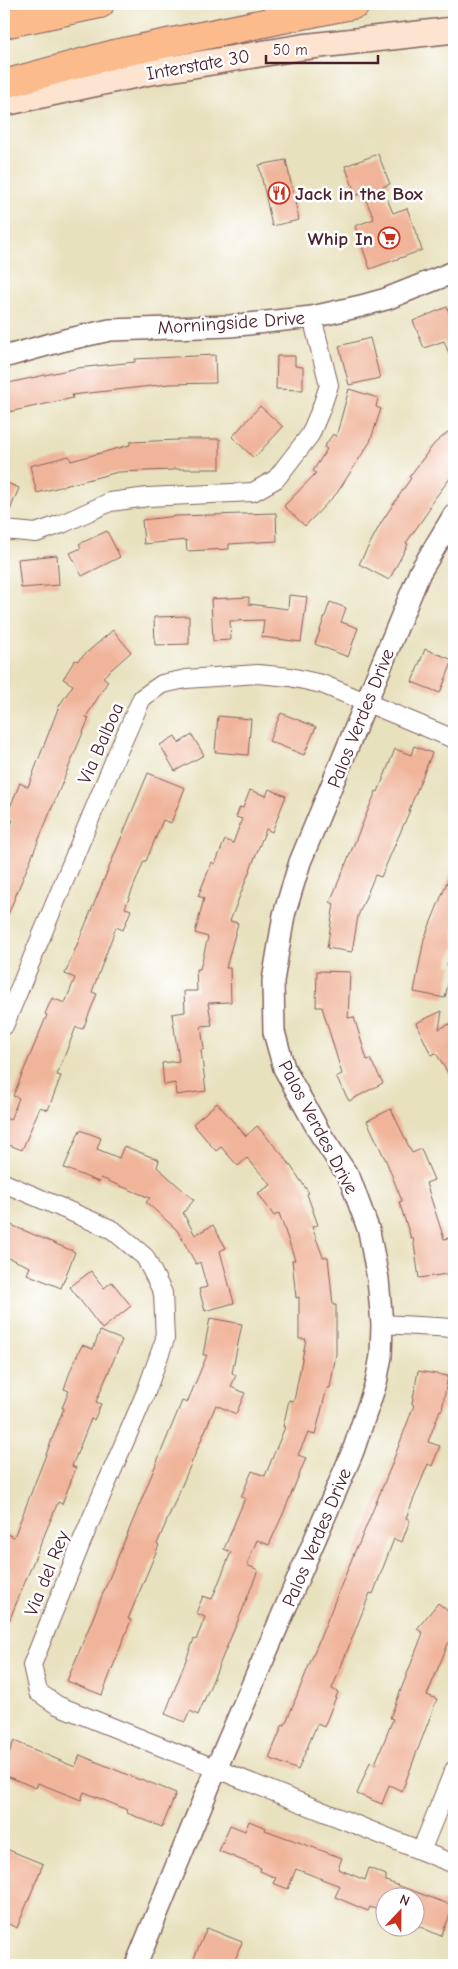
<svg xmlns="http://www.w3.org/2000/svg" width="458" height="1969" font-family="'Comic Neue',sans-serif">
<rect width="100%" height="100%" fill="#fff"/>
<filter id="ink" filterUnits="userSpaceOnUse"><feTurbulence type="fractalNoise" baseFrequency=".02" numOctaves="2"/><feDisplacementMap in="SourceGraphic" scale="10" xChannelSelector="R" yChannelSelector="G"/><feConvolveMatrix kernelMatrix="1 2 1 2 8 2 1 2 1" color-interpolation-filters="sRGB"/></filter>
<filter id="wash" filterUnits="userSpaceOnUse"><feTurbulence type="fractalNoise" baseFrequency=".0096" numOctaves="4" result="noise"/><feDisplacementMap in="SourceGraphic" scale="20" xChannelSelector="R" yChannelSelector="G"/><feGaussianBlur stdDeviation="1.12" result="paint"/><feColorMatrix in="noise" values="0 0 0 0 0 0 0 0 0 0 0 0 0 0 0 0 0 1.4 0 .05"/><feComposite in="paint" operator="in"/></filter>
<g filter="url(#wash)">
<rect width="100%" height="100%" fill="#e8e1be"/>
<g id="blocks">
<path fill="#f0b49a" d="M378,154L390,184L382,187L393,213L407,208L422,250L370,269L355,226L374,219L363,193L356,195L345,166Z
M286,160L299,220L272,226L259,165Z
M447,307L454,326V366L444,341L424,348L413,321Z
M370,338L380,378L349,385L339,346Z
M215,355L216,383L169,384L72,395L73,398L4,413V384L77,368L135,362V359Z
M277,356H295V366L303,367V390L276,389Z
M349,389L378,398L376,407L381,409L370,442L337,493L305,526L284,506L316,473L313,471L327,449L324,447L333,434L336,437Z
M260,406L283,427L254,458L232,437Z
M454,427V473L429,506L431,507L406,543L408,544L389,580L359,564L382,521L411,478L409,477L434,444Z
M178,439H220V469H173V470L118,472L37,493L30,466L69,456L71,461L130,445V442L178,440Z
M7,483L19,488L6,520H4V490Z
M276,513L277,541L229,544V549L187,551L186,540L144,544L142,520L177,516Z
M107,531L120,557L82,576L70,553L81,548L79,544Z
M57,555L59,585L21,588L18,559Z
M289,595L307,597L301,642L262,637L264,620L230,621L231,640L213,641L211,599L249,597V604L288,609Z
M330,602L346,608L341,622L358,628L348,657L315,644Z
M189,616V644L155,645L154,617Z
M113,630L131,652L103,677L108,681L86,717L89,718L4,924V843L13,820L6,817L20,783L28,787L59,706L73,685L63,679L75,660L77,661Z
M425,649L453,660L440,693L412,682Z
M281,713L316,727L304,755L269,741Z
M218,716L251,719L248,755L215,752Z
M192,735L204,755L175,771L160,745L175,736L179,743Z
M414,746L432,753L409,810H410L381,877L375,875L358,916L352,952L327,948L334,904L330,902L376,791L378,792L395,749L411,755Z
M148,773L185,788L171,823L163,820L146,861H144L125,908L131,910L123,930L116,927L92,992L97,994L83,1029L76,1027L57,1075L61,1076L48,1110L40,1107L22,1150L4,1143V1117L10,1120L19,1098L13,1096L47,1015L45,1014L52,998L65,1003L75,978L65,974Z
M269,789L286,796L272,832L266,829L230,921L238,923L226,968H230L231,1002L208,1003L212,1025L201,1026L204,1049L201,1050L206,1091L176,1095L175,1083L164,1085L162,1063L179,1061L172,1014L185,1012L184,991H197L196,969H200L208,937L195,933L204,898L198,896L212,862L215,864L225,840L233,843L242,819L236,817L240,807L243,808L250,790L266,796Z
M454,865V948L447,965L452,966L445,998L414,992L424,939Z
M317,971L350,972L348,1018L354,1017L367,1060L370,1059L383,1083L349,1101L336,1077L342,1074L322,1007H316Z
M442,1011L439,1029L454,1022V1083L436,1053L431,1055L416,1023Z
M217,1103L246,1136L257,1126L286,1159L309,1193L307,1194L318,1225L312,1227L323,1257H328L333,1305H336V1354L330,1388H327L315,1435L308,1433L298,1455L306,1458L283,1514L269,1545L257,1540L247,1565L258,1570L242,1611L198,1715L190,1711L185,1722L165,1714L194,1639L196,1640L205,1617L196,1613L203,1596L212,1599L231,1552L224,1549L245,1498L241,1497L252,1471L265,1476L285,1427H283L289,1400L294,1401L306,1339H299V1297L296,1298L292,1260H295L279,1213L274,1216L258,1193L271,1185L247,1158L238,1166L221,1147L216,1151L193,1124Z
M391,1109L412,1153L421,1149L434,1180L426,1183L444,1239L449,1238L454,1273L419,1278L413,1238H411L399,1202L402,1201L387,1163L367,1121Z
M80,1130L101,1138L97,1149L119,1158L124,1146L159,1160L157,1167L194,1200L183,1213L195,1235L213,1225L226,1248L220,1251L234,1303L205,1311L199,1289L207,1287L200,1262L196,1264L177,1230L146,1202L150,1198L101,1178L99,1182L64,1168Z
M4,1222L75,1252L61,1288L27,1274L30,1267L4,1256Z
M91,1271L104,1288L112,1282L131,1306L102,1329L70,1287Z
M210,1318L242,1324L232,1373L236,1375L231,1387L245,1393L236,1414L216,1405L157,1544L159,1545L128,1619L131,1620L102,1695L67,1681L182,1401L187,1403L207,1355H203Z
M100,1331L122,1340L96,1402L101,1404L94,1420L91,1419L72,1466L76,1468L62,1504L58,1502L4,1633V1533L14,1537L64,1408H62L69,1391L64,1389L71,1369L82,1345L93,1349Z
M418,1371L448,1376L442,1410H440L428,1442L440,1446L432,1466L428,1464L406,1518L410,1520L402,1542L394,1539L373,1594L370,1593L332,1689L338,1692L324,1727L317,1724L298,1770L269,1758L283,1724L285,1725L357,1546H358L390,1469L414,1405L412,1404Z
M438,1603L454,1616V1637L448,1644L427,1695L437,1699L402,1791L389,1785L382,1804L357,1794L370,1762L375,1764L393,1719L390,1718L423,1633L417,1629Z
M14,1741L75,1767L80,1755L140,1780L141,1779L176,1793L162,1827L127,1813L128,1810L84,1792L81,1800L38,1783L36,1788L4,1775V1765Z
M249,1821L266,1828L265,1830L342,1858L338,1869L365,1880L369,1868L386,1875V1881L454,1906L441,1936L416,1925V1896H386V1913L370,1907L368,1911L335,1897L340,1886L296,1869L288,1889L273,1883L276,1878L260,1871L261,1868L219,1851L230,1825L245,1831Z
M4,1848L43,1864L17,1928L4,1922Z
M207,1928L242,1942L233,1965H212L194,1958Z"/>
</g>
</g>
<g filter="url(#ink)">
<use href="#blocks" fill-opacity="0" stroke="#81635e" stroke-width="1"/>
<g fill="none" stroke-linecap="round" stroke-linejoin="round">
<g stroke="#81635e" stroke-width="20">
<path id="minor" d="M4,530L36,533L64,523L110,502L148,497L253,492L276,479L310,435L321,409L329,385L312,317
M4,1026L117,754L142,698L162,684L186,679L258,674L290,677L322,684L454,739
M4,1183L113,1230L145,1257L163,1293L165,1339L146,1392L84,1536L32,1665L38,1692L57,1705L454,1864
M382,1324L454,1328
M421,1851L454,1770"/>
</g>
<g stroke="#81635e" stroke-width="24">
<path id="tertiary" d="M4,357L65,340L110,330L230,326L312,317L361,306L386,299L454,272
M136,1965L216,1769L353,1451L376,1383L381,1356L382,1324L378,1279L369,1231L350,1179L321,1135L284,1068L274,1032L273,981L284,915L300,862L420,572L454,515"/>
</g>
<g stroke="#81635e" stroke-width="28">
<path id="secondary" d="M4,103L145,73L302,47L454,30"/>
</g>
<g stroke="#81635e" stroke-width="30">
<path id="motorway" d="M4,24L100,4
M4,84L114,54L356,4"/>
</g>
<use href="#minor" stroke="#fff" stroke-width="18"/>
<use href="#tertiary" stroke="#fff" stroke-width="21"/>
<use href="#secondary" stroke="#fde4d1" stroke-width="25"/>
<use href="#motorway" stroke="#fbbb8d" stroke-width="28"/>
</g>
</g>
<defs>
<g id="restaurant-ring" transform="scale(1.125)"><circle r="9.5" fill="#fff" stroke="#c8321e" stroke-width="1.5"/><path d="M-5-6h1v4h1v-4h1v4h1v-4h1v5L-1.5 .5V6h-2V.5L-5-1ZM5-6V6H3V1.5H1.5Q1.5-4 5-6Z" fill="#c8321e"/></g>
<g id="supermarket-ring" transform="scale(1.125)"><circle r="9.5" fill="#fff" stroke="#c8321e" stroke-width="1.5"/><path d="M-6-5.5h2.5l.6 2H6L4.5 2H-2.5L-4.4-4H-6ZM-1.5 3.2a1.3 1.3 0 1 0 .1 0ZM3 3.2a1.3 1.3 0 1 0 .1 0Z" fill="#c8321e"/></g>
</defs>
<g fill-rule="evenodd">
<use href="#restaurant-ring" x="279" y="193"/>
<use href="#supermarket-ring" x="389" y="238"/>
</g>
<g text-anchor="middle" stroke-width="5" stroke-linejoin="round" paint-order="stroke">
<g font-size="19" fill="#4a1f2b" stroke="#fff">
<text transform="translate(198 64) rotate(-10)" y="7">Interstate 30</text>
<text transform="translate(231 322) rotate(-4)" y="7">Morningside Drive</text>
<text transform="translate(360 718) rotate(-68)" y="7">Palos Verdes Drive</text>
<text transform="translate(100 743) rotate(-66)" y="7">Via Balboa</text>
<text transform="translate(319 1127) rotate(62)" y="7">Palos Verdes Drive</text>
<text transform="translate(316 1537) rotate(-67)" y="7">Palos Verdes Drive</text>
<text transform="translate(46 1573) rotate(-68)" y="7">Via del Rey</text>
</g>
<g font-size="19" font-weight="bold" fill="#4a1f2b" stroke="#fff" text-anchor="start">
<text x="295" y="200">Jack in the Box</text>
<text x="373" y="245" text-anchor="end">Whip In</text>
</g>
</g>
<rect width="458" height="1969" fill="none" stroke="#fff" stroke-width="20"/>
<g transform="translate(400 1912) rotate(22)"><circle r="24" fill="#ffffff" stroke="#b7a5aa"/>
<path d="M0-4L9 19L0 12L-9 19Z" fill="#c8321e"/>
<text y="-8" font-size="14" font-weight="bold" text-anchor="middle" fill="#4a1f2b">N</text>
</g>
<path d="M266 55v8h112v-8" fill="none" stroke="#4a1f2b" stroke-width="2.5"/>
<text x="273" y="55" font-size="15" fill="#4a1f2b" stroke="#ffffff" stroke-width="4" paint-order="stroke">50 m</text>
</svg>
